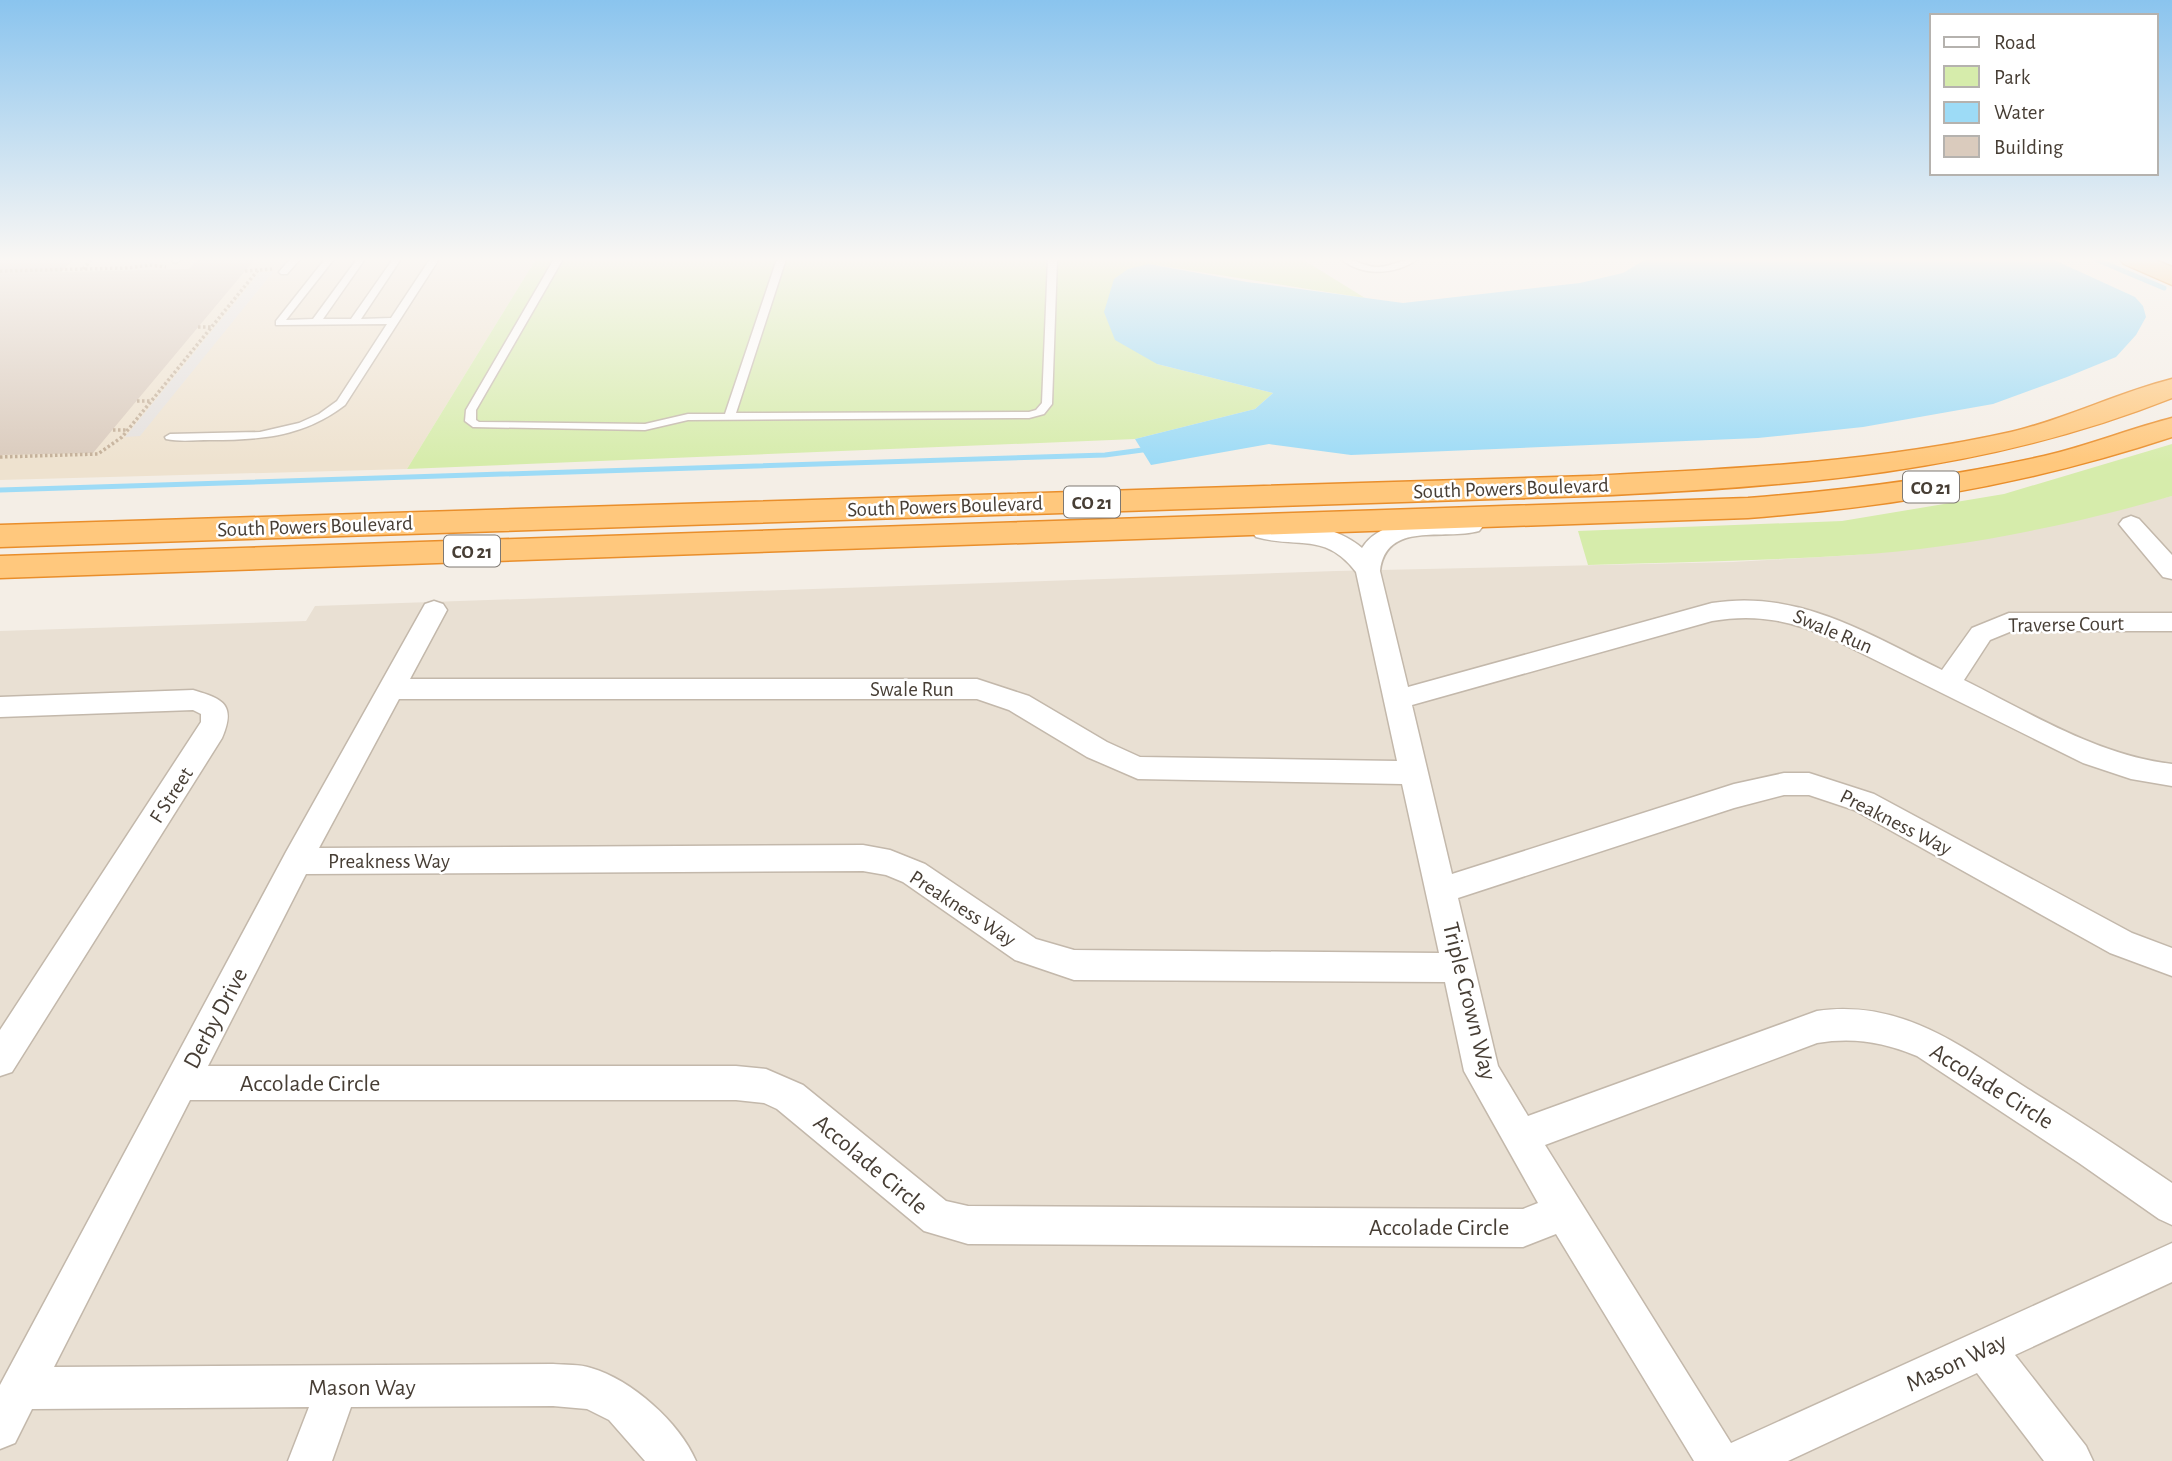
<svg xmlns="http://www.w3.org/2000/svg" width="2172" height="1461" font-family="'Alegreya Sans',sans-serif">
<rect width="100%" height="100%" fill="#f4eee6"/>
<path fill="#e9e0d3" d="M2172,496V1461H0V631L306,621L315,606L1336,571L1733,562L1855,555L1941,545L2033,529Z"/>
<path fill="#eee2cf" d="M0,259H536L407,469L0,480Z"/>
<path fill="#d6ecab" d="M536,259H1302L1365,298L1149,264L1157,364L1273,393L1255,409L1135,439L407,469Z
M2172,444V496C2073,525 1956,549 1854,555C1765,561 1677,562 1588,565L1578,531L1842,521L2004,494Z"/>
<path fill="#e5e1de" d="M260,272H273L140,436L125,437Z"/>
<path fill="#9ddbf6" d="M1646,259H2052L2135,297L2143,306L2146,317L2136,335L2116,357L2067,377L1993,404L1863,427L1758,438L1351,455L1269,444L1151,465L1135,439L1255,409L1273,393L1157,364L1115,340L1104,312L1114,279L1128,269L1149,264L1247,282L1403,303L1580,283L1623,273Z"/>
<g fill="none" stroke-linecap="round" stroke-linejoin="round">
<path stroke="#9ddbf6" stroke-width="5" d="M2095,259L2164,288
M0,490L1105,455L1150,449"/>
</g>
<path fill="#dacbbd" d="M0,259H74L61,272L189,269L198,259H255L93,453L0,455Z"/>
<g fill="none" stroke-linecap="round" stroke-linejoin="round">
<g stroke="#c3b8ab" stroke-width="3">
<path id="service" d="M172,259H182L176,263L173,262Z
M290,259H300L287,274H281L279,272Z
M325,259H334L286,320L313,319L357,259H365L323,319H351L393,259H401L361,319L391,318L430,259H439L345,405C303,437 261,440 210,440C196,440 180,442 166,439L165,437L170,434L260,432L299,423L319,414L337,401L387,324L276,325V321Z
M554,259H563L476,410V420L479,422L645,424L688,414H725L777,259H786L736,413L1029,412L1036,410L1042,403L1048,259H1057L1052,404L1044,414L1029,418L688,420L645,430L473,427L465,421L466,410Z
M1341,259C1355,258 1365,268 1379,267C1393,266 1404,258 1418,259C1395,275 1363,277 1341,259Z"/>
</g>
<g stroke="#c3b8ab" stroke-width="3">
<path id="minor" d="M2131,516L2139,519L2172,555V579L2163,577L2123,529L2119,524L2123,519Z
M1471,518L1479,521L1483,526L1479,531C1444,541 1386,520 1380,571L1408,687L1712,603C1798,589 1868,634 1942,670L1972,628L2009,613H2172V631H2012L1990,640L1964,680C2030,713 2097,755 2172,764V786L2131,779L2083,763L1833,639C1792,621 1757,613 1712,621L1412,705L1452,874L1734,784L1784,773H1809L1874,794L2132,933L2172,948V976L2110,953L1854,810L1809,795H1784L1734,808L1458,898L1498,1066L1528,1116L1817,1011C1902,999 1961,1046 2028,1089C2077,1119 2125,1151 2172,1183V1225L2159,1219L2079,1163L1917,1056C1883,1042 1853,1037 1817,1043L1545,1145L1731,1443L2172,1243V1282L2015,1355L2086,1446L2093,1461H2044L1977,1373L1788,1461H1694L1556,1234L1523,1247L968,1244L924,1231L777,1109L764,1103L736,1100H190L54,1367L553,1364C565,1365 580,1364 591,1368C632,1380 679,1422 696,1461H645L609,1420L587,1409L553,1406L351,1407L332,1461H288L309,1407L32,1409L15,1443L0,1449V1385L286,852L425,604L434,601L443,604L447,610L410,679H977L1029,696L1107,742L1140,757L1397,761L1356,572C1325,531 1297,549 1256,537L1252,532L1256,527C1288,518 1337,526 1362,548C1383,515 1436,520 1471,518ZM399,699H977L1009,710L1087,757L1138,779L1402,784L1439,953L1074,950L1036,939L925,864L890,850L863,845L319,848ZM863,871L886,875L903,882L1015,960L1074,980L1445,982L1464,1071L1538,1203L1523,1209L968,1206L946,1201L803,1085L766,1069L736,1066H208L306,874Z
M193,690C224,699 236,705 222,738L12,1072L0,1076V1030L201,722V714L193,710L0,717V697Z"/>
</g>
<g stroke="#e98e2b" stroke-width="3">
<path id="trunk" d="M2120,259H2153L2172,267V285L2124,264Z
M2172,379V398C1981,474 1793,486 1590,496L0,547V525L1590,476C1731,469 1873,463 2011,432C2066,419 2117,393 2172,379Z
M2172,418V437C2034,483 1893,507 1748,518L0,578V556L1748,498C1848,490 1946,478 2044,456C2087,446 2129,429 2172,418Z"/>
</g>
<path stroke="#c3af98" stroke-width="3.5" stroke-dasharray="2.5 2.5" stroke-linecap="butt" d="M83,269L92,259
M0,271L128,268L150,265L166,267
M245,271L272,269
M198,327H211
M137,401H150
M113,430H126
M0,457L98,454L122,437L258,270"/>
<use href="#service" fill="#fff" fill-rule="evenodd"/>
<use href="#minor" fill="#fff" fill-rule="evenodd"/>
<use href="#trunk" fill="#ffc87d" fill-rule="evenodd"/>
</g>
<linearGradient id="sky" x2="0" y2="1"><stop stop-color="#8ac4ee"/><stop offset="0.56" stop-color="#faf7f4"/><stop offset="1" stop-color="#faf7f4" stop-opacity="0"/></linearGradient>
<rect width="2172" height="463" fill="url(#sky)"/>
<g text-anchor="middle" stroke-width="5" stroke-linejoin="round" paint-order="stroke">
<g fill="#fff" stroke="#7e7872" stroke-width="2">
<rect x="1903" y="471.5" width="56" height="31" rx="5"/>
<rect x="1064" y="486.5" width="56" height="31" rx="5"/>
<rect x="444" y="535.5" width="56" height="31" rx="5"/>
</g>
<g font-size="19" font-weight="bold" fill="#473e35">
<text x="1931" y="494">CO 21</text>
<text x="1092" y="509">CO 21</text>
<text x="472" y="558">CO 21</text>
</g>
<g font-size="21" fill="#473e35" stroke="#fff">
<text transform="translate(1511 488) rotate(-2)" y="7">South Powers Boulevard</text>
<text transform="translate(945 506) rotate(-2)" y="7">South Powers Boulevard</text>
<text transform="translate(315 526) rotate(-2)" y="7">South Powers Boulevard</text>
<text transform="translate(2066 624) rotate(-1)" y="7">Traverse Court</text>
<text transform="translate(1833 631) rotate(23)" y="7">Swale Run</text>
<text x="912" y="696">Swale Run</text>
<text transform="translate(171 795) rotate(-57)" y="7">F Street</text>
<text transform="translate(1896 822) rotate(27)" y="7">Preakness Way</text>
<text x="389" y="868">Preakness Way</text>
<text transform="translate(963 908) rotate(33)" y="7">Preakness Way</text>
</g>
<g font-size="24" fill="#473e35" stroke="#fff">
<text transform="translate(1470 1001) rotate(76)" y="8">Triple Crown Way</text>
<text transform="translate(215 1018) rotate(-62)" y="8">Derby Drive</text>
<text x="310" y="1091">Accolade Circle</text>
<text transform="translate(1992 1086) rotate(32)" y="8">Accolade Circle</text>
<text transform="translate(871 1164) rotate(40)" y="8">Accolade Circle</text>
<text x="1439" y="1235">Accolade Circle</text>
<text transform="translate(1956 1362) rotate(-25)" y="8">Mason Way</text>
<text x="362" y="1395">Mason Way</text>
</g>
</g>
<rect x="1930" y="14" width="228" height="161" fill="#ffffff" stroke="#b5b2ae" stroke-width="2"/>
<rect x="1944" y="37" width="35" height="10" fill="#ffffff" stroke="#b5b2ae" stroke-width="2"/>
<text x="1994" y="49" font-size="21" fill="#473e35">Road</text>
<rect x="1944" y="66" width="35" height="21" fill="#d6ecab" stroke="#b5b2ae" stroke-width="2"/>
<text x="1994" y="84" font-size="21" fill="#473e35">Park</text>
<rect x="1944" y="102" width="35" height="21" fill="#9ddbf6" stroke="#b5b2ae" stroke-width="2"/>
<text x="1994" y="119" font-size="21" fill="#473e35">Water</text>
<rect x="1944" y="136" width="35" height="21" fill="#dacbbd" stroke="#b5b2ae" stroke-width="2"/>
<text x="1994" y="154" font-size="21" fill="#473e35">Building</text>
</svg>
